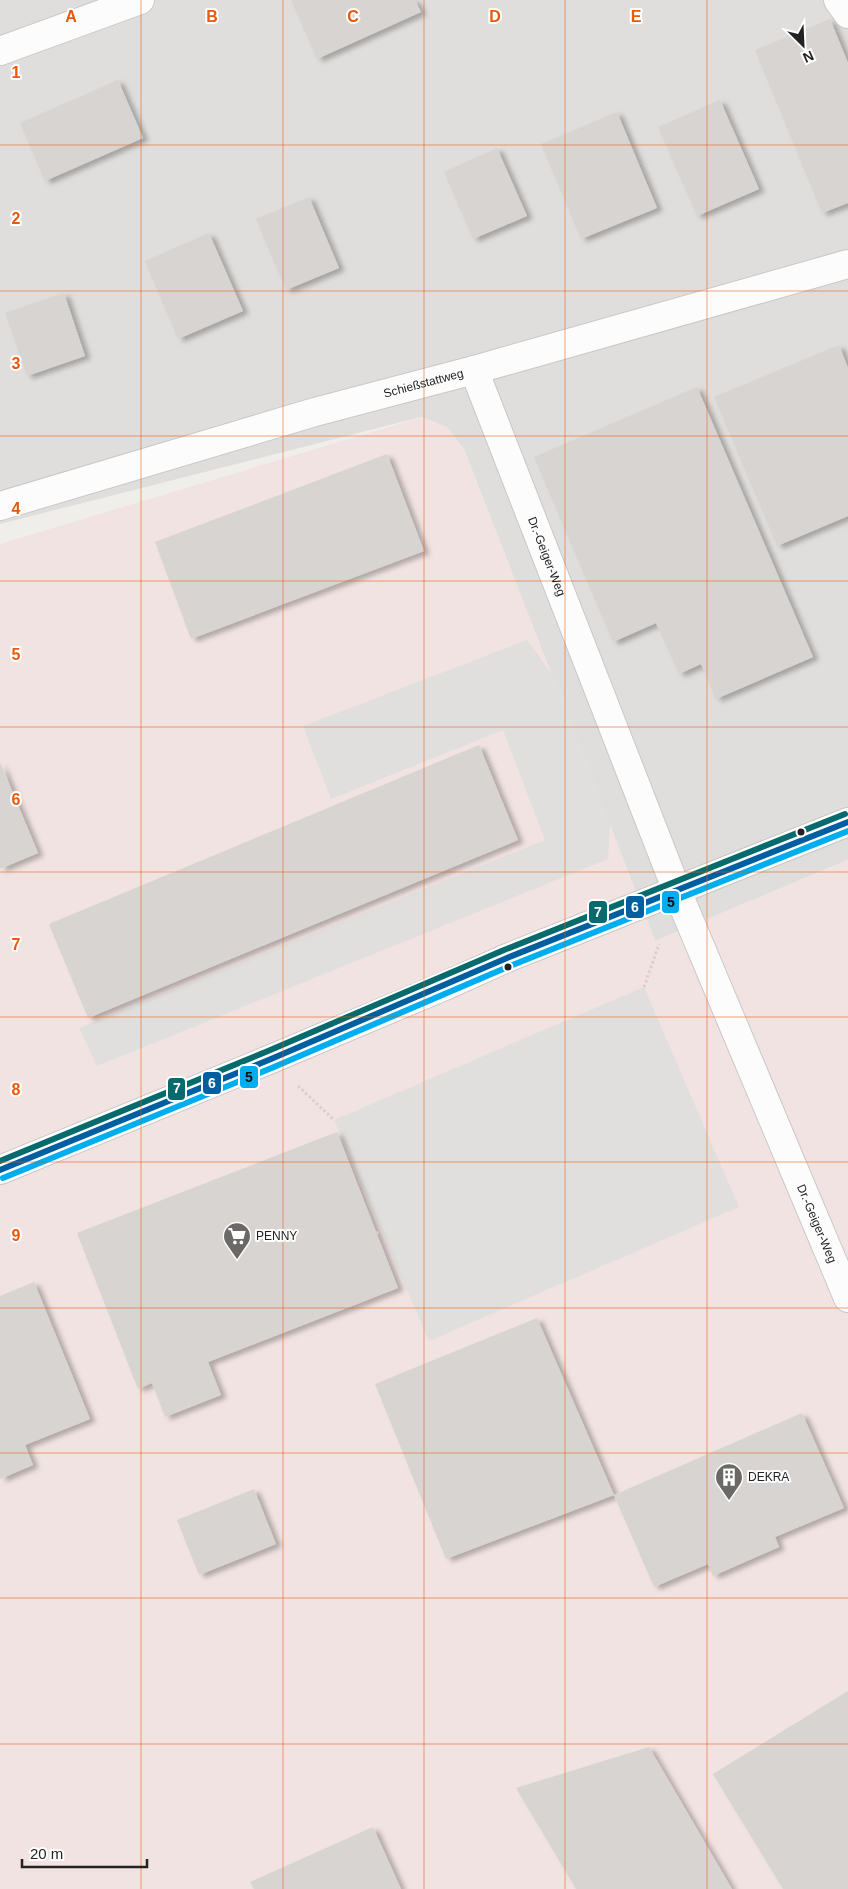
<svg xmlns="http://www.w3.org/2000/svg" width="848" height="1889" font-family="Arial,sans-serif">
<defs>
<filter id="shadow"><feDropShadow dx="5.5" dy="3" stdDeviation="2.5" flood-color="#0004"/></filter>
</defs>
<rect width="100%" height="100%" fill="#f0eeeb"/>
<path fill="#dfdedc" d="M0,0H848V860L655,941L464,449L447,427L421,417L0,524Z"/>
<path fill="#f1e3e1" d="M422,417L447,427L464,449L655,941L848,860V1889H0V544Z"/>
<path fill="#e0dfde" d="M527,640L557,681L610,823L608,859L97,1066L79,1028L545,840L503,730L331,799L303,726Z
M644,987L739,1207L429,1341L334,1120Z"/>
<path fill="#d7d4d2" filter="url(#shadow)" d="M291,0H415L421,12L317,59Z
M830,19L848,63V203L822,213L755,50Z
M118,80L143,138L45,181L20,123Z
M720,100L759,189L697,216L658,127Z
M617,112L657,208L581,239L541,144Z
M497,148L527,216L473,239L444,172Z
M309,197L339,268L286,290L256,219Z
M209,233L243,311L178,339L145,261Z
M64,293L85,356L27,376L5,313Z
M839,345L848,368V516L777,546L714,397Z
M697,387L813,657L716,699L701,664L679,674L656,623L613,642L534,457Z
M387,454L424,551L191,639L155,542Z
M479,745L518,840L88,1018L49,924Z
M0,762L38,853L0,869Z
M337,1132L398,1288L208,1362L221,1395L165,1417L152,1383L138,1389L77,1233Z
M34,1282L90,1419L25,1445L33,1465L0,1479V1296Z
M537,1318L614,1495L446,1559L375,1384Z
M802,1413L844,1508L775,1537L779,1547L713,1576L708,1564L654,1587L614,1495Z
M254,1489L276,1544L199,1575L177,1520Z
M848,1691V1889H783L713,1774Z
M649,1747L732,1889H576L516,1788Z
M373,1827L401,1889H254L250,1882Z"/>
<g fill="none" stroke-linecap="round" stroke-linejoin="round">
<g stroke="#c9c8c7" stroke-width="30">
<g id="minor">
<path d="M838,0L848,14"/>
<path d="M0,51L140,0"/>
<path id="s1" d="M474,370L677,891L848,1298"/>
<path id="s2" d="M0,506L315,412L474,370L848,264"/>
<path d="M0,1170L271,1059L447,985L507,958L848,822"/>
</g>
</g>
<path stroke="#dccecd" stroke-width="3" stroke-dasharray="2.5 2.5" stroke-linecap="butt" d="M644,987L659,944
M298,1086L334,1120
M376,1233L382,1232"/>
<use href="#minor" stroke="#fdfcfc" stroke-width="28"/>
<g stroke="#fff" stroke-width="10">
<path id="bus-1" d="M0,1170L271,1059L507,958L848,822"/>
</g>
<g stroke="#fff" stroke-width="10">
<path id="bus-2" d="M3,1178L274,1067L510,966L848,831"/>
</g>
<g stroke="#fff" stroke-width="10">
<path id="bus-3" d="M0,1161L268,1051L504,950L845,814"/>
</g>
<use href="#bus-1" stroke="#005fa1" stroke-width="6"/>
<use href="#bus-2" stroke="#00adef" stroke-width="6"/>
<use href="#bus-3" stroke="#076a6c" stroke-width="6"/>
</g>
<path fill="none" stroke="#e8590c" stroke-width="1" stroke-opacity="0.55" d="M141,0V1889M283,0V1889M424,0V1889M565,0V1889M707,0V1889M0,145H848M0,291H848M0,436H848M0,581H848M0,727H848M0,872H848M0,1017H848M0,1162H848M0,1308H848M0,1453H848M0,1598H848M0,1744H848"/>
<defs>
<g id="supermarket-pin" transform="scale(1.4375)"><path d="M0 17L-7.5 6A9.5 9.5 0 1 1 7.5 6Z" fill="#6a6968" stroke="#fff"/><path d="M-6-5.5h2.5l.6 2H6L4.5 2H-2.5L-4.4-4H-6ZM-1.5 3.2a1.3 1.3 0 1 0 .1 0ZM3 3.2a1.3 1.3 0 1 0 .1 0Z" fill="#fff"/></g>
<g id="building-pin" transform="scale(1.4375)"><path d="M0 17L-7.5 6A9.5 9.5 0 1 1 7.5 6Z" fill="#6a6968" stroke="#fff"/><path d="M-4-6H4V6H1V3H-1V6H-4ZM-2.5-4.3h1.7v1.8h-1.7ZM.8-4.3h1.7v1.8H.8ZM-2.5-1h1.7V.8h-1.7ZM.8-1h1.7V.8H.8Z" fill="#fff"/></g>
</defs>
<g fill-rule="evenodd">
<use href="#supermarket-pin" x="237" y="1236"/>
<use href="#building-pin" x="729" y="1477"/>
</g>
<g fill="#222" stroke="#fff" stroke-width="2">
<circle cx="801" cy="832" r="4.5"/>
<circle cx="508" cy="967" r="4.5"/>
</g>
<g text-anchor="middle" stroke-width="4" stroke-linejoin="round" paint-order="stroke">
<g font-size="12" fill="#222" stroke="#fff">
<text dy="4" stroke="none"><textPath href="#s2" startOffset="441">Schießstattweg</textPath></text>
<text dy="4" stroke="none"><textPath href="#s1" startOffset="200">Dr.-Geiger-Weg</textPath></text>
<text dy="4" stroke="none"><textPath href="#s1" startOffset="920">Dr.-Geiger-Weg</textPath></text>
</g>
<g font-size="12" fill="#222" stroke="#fff" text-anchor="start">
<text x="256" y="1240">PENNY</text>
<text x="748" y="1481">DEKRA</text>
</g>
</g>
<g font-size="16" text-anchor="middle" font-weight="bold" fill="#e8590c" stroke="#fff" stroke-width="4" stroke-linejoin="round" paint-order="stroke">
<text x="71" y="22">A</text>
<text x="212" y="22">B</text>
<text x="353" y="22">C</text>
<text x="495" y="22">D</text>
<text x="636" y="22">E</text>
<text x="16" y="78">1</text>
<text x="16" y="224">2</text>
<text x="16" y="369">3</text>
<text x="16" y="514">4</text>
<text x="16" y="660">5</text>
<text x="16" y="805">6</text>
<text x="16" y="950">7</text>
<text x="16" y="1095">8</text>
<text x="16" y="1241">9</text>
</g>
<g stroke="#fff" stroke-width="2">
<rect x="661" y="890" width="19" height="24" rx="5" fill="#00adef"/>
<rect x="625" y="895" width="20" height="24" rx="5" fill="#005fa1"/>
<rect x="588" y="900" width="20" height="24" rx="5" fill="#076a6c"/>
<rect x="239" y="1065" width="20" height="24" rx="5" fill="#00adef"/>
<rect x="202" y="1071" width="20" height="24" rx="5" fill="#005fa1"/>
<rect x="167" y="1077" width="19" height="24" rx="5" fill="#076a6c"/>
</g>
<g font-size="14" text-anchor="middle" font-weight="bold" fill="#fff">
<text x="635" y="912">6</text>
<text x="598" y="917">7</text>
<text x="212" y="1088">6</text>
<text x="177" y="1093">7</text>
</g>
<g font-size="14" text-anchor="middle" font-weight="bold" fill="#111">
<text x="671" y="907">5</text>
<text x="249" y="1082">5</text>
</g>
<g transform="translate(803 45) rotate(156)" stroke="#ffffff" stroke-width="4" paint-order="stroke">
<path d="M0-4L9 19L0 12L-9 19Z" fill="#222222"/>
<text y="-8" font-size="14" font-weight="bold" text-anchor="middle" fill="#222222">N</text>
</g>
<path d="M22 1859v8h125v-8" fill="none" stroke="#222222" stroke-width="2.5"/>
<text x="30" y="1859" font-size="15" fill="#222222" stroke="#ffffff" stroke-width="4" paint-order="stroke">20 m</text>
</svg>
